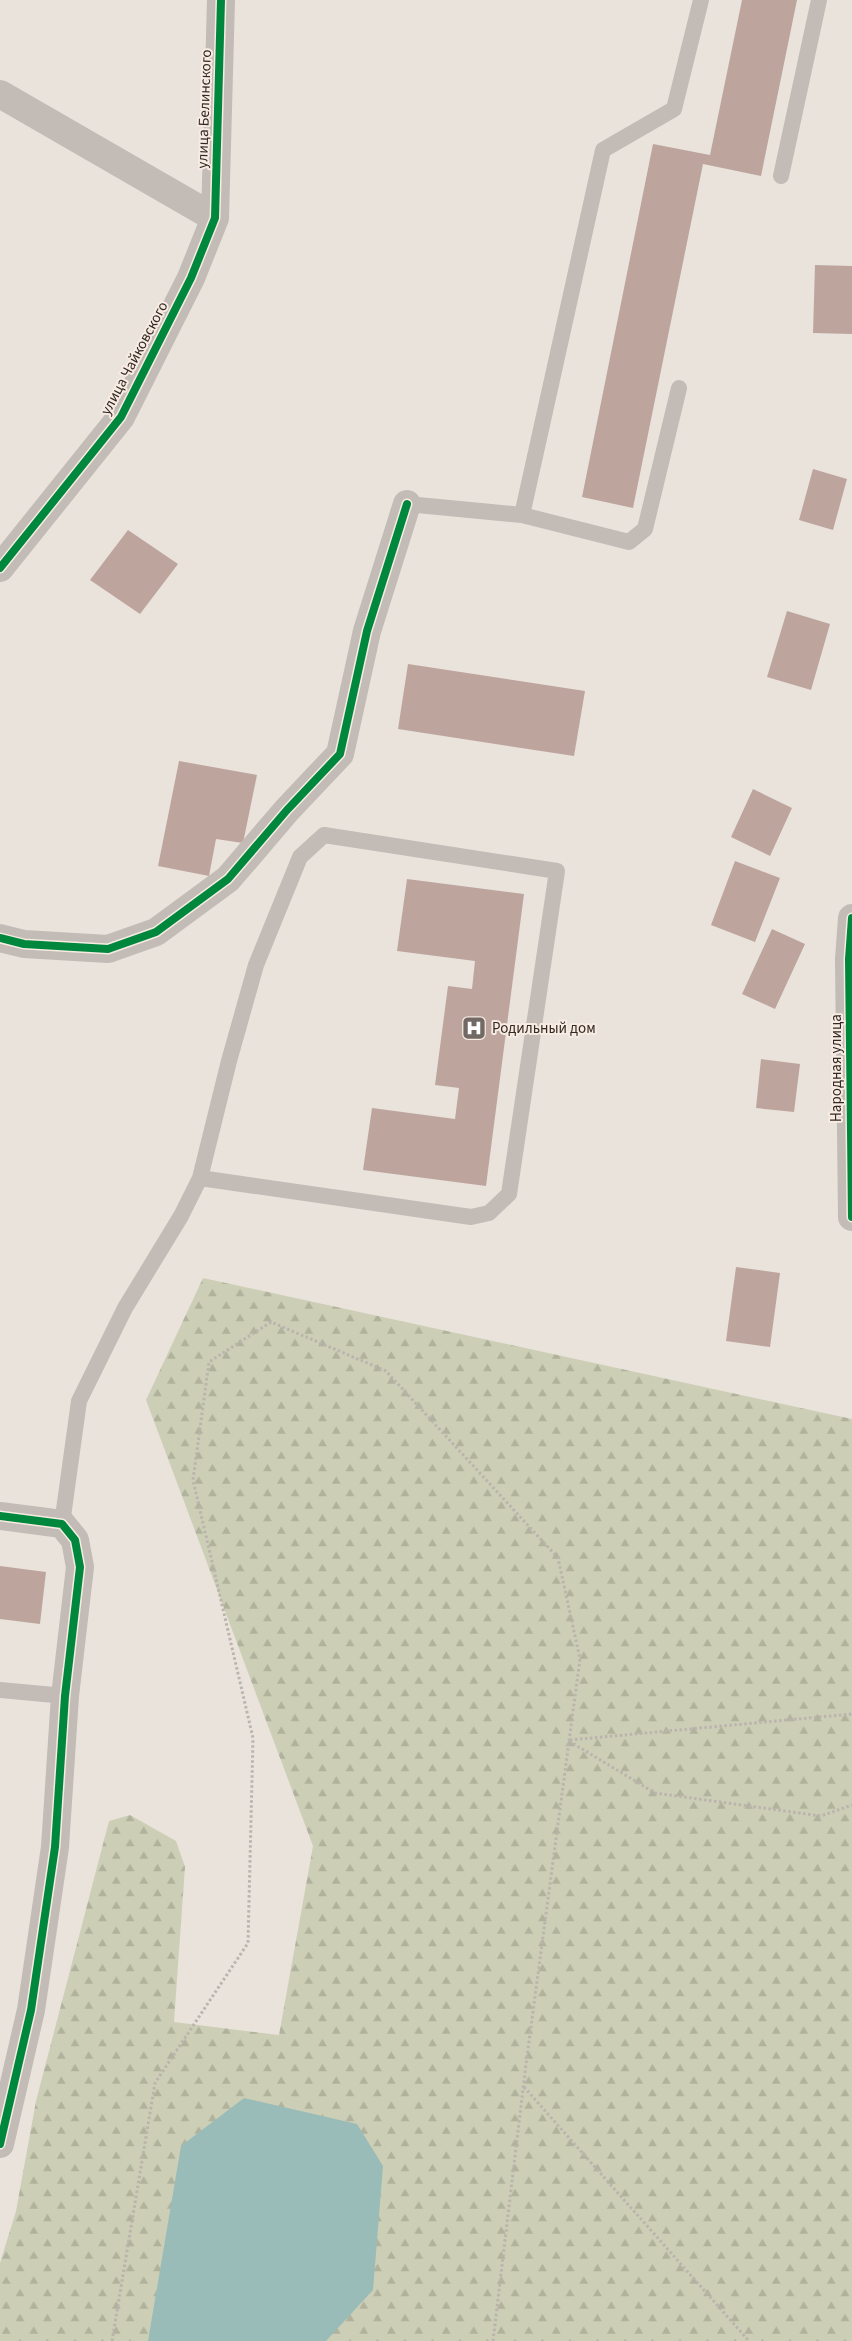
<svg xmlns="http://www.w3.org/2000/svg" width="852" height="2341" font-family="'Source Sans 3',sans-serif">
<defs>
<pattern id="forest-firs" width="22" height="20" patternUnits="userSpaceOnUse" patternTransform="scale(1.25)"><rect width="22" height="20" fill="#cccfb6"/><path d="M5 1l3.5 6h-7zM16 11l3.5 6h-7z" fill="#b0b29c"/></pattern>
</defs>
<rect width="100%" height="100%" fill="#eae3dc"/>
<path fill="url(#forest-firs)" d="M203,1278L852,1419V2341H0V2263L16,2211L36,2101L109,1821L130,1815L176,1841L185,1867L174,2022L279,2035L313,1846L146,1400Z"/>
<path fill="#99bcb9" d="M244,2098L357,2124L383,2166L373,2290L326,2341H148L181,2146Z"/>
<path fill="#bda59e" d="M742,0H797L761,176L703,164L633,508L582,497L653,144L710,155Z
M815,265L852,266V334L813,333Z
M813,469L847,479L833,530L799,520Z
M128,530L178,564L140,614L90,580Z
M787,611L830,624L811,690L767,677Z
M408,664L585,691L574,756L398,729Z
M179,761L257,775L243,843L216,839L209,876L158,866Z
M753,789L792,808L770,856L731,837Z
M735,861L780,878L755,942L711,925Z
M407,879L524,894L486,1186L363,1170L372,1108L455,1119L459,1088L435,1085L448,986L472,989L475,961L397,951Z
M772,929L805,944L775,1009L742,994Z
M761,1059L800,1064L794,1112L756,1108Z
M736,1267L780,1273L770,1347L726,1341Z
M0,1566L46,1572L40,1624L0,1619Z"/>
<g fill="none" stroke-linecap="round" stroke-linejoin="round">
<path stroke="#bbb3ae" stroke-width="3" stroke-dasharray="2.5 2.5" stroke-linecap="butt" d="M570,1740L852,1714
M569,1741L655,1793L821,1816L852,1805
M524,2087L749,2341
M112,2341L155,2083L248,1943L253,1738L193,1480L209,1362L271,1322L386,1371L558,1558L580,1659L526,2064L493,2341"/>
<path stroke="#c2bbb6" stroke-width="16" d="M781,176L819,0
M407,504L522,515L629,542L645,529L679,388
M522,515L603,150L674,109L701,0
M62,1524L79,1401L125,1308L181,1216L200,1178L229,1061L256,965L300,857L324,835L557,871L509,1194L489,1213L471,1217L200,1178
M0,1690L65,1696"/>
<path stroke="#c2bbb6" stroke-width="28" d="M0,94L215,218
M0,568L121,417L191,278L215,218L221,0
M0,938L24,944L108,949L156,932L228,879L287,810L340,754L367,631L407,504
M0,1516L62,1524L75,1540L80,1567L65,1696L55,1847L31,2010L0,2144"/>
<path stroke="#c2bbb6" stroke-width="28" d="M852,918L849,959L852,1217"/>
<g stroke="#f8ece2" stroke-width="11">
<path id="cycleway" d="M0,568L121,417L191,278L215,218L221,0
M852,918L849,959L852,1217
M0,938L24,944L108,949L156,932L228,879L287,810L340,754L367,631L407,504
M0,1516L62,1524L75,1540L80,1567L65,1696L55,1847L31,2010L0,2144"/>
</g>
<use href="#cycleway" stroke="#00873e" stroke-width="8"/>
</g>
<defs>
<g id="hospital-square" transform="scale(1.25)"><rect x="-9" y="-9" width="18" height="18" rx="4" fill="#726965" stroke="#f8ece2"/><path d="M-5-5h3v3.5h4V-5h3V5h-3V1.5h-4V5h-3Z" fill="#fff"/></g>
</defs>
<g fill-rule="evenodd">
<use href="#hospital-square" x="474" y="1028"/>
</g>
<g text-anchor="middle" stroke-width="4" stroke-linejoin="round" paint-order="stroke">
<g font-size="15" fill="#322825" stroke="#f8ece2">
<text transform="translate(204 109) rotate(-88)" y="5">улица Белинского</text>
<text transform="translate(134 358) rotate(-62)" y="5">улица Чайковского</text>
<text transform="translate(836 1068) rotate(-90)" y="5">Народная улица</text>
</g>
<g font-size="15" fill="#322825" stroke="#f8ece2" text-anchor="start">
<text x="492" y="1033">Родильный дом</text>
</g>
</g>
</svg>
